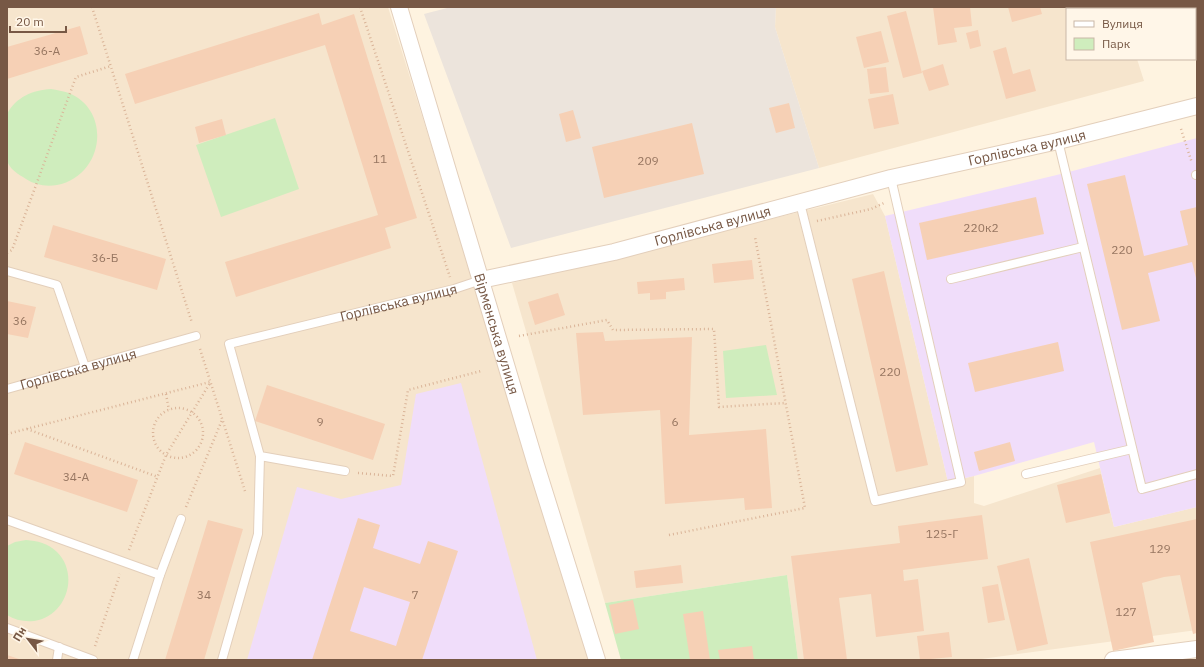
<svg xmlns="http://www.w3.org/2000/svg" width="1204" height="667" font-family="'IBM Plex Sans',sans-serif">
<rect width="100%" height="100%" fill="#fef3e0"/>
<path fill="#f6e5cd" d="M7,7H388L592,660H7Z
M776,7H1121L1122,9H1067V59H1137L1144,81L819,168L775,27Z
M873,194L885,216L948,482L974,476V503L984,506L1100,468L1114,527L1197,507V630L974,660H798L787,575L605,603L512,283Z"/>
<path fill="#ece4dc" d="M451,7H776L775,27L819,168L511,248L424,14Z"/>
<path fill="#f0ddfa" d="M1197,138V507L1114,527L1094,442L974,476L948,482L885,216L1065,173Z
M461,383L537,660H247L297,487L341,499L401,485L416,394Z"/>
<path fill="#cfedbd" d="M51,89C57,90 63,91 69,93C113,112 103,176 57,185C46,187 35,185 26,179C18,174 9,169 7,160C5,148 7,127 7,114C16,97 33,90 51,89Z
M275,118L299,189L221,217L196,145Z
M766,345L777,395L726,398L723,351Z
M26,540C37,541 48,543 57,552C80,575 66,617 34,621C24,622 15,620 7,615V546L15,542Z
M787,575L798,660H621L605,603Z"/>
<path fill="#f6d0b5" fill-rule="evenodd" d="M933,7H970L972,26L954,28L957,42L938,45Z
M1008,7H1040L1042,14L1012,22Z
M906,11L922,73L903,78L887,16Z
M319,13L322,25L354,14L417,218L385,228L391,248L236,297L225,262L378,215L325,45L135,104L125,74Z
M80,26L88,54L7,79V47Z
M978,30L981,46L970,49L966,33Z
M881,31L889,62L864,68L856,37Z
M1006,47L1013,74L1030,69L1036,91L1006,99L993,51Z
M943,64L949,85L929,91L922,71Z
M886,67L889,92L870,94L867,69Z
M893,94L899,124L874,129L868,99Z
M789,103L795,128L776,133L769,108Z
M573,110L581,138L566,142L559,114Z
M222,119L226,135L199,143L195,127Z
M692,123L704,174L604,198L592,147Z
M1125,175L1144,256L1188,245L1180,211L1197,207V282L1192,262L1148,273L1160,321L1122,330L1087,184Z
M1036,197L1044,234L927,260L919,223Z
M53,225L166,259L157,290L44,257Z
M752,260L754,279L714,283L712,264Z
M884,271L928,465L896,472L852,279Z
M684,278L685,290L666,292V299L650,300V293L638,294L637,282Z
M558,293L565,315L535,325L528,302Z
M7,301L36,307L28,338L7,334Z
M603,332L605,341L692,337L689,435L766,429L772,508L745,510L744,498L665,504L660,410L583,415L576,333Z
M1058,342L1064,371L975,392L968,363Z
M267,385L385,424L373,460L255,421Z
M25,442L138,480L127,512L14,474Z
M1010,442L1015,461L979,471L974,452Z
M1101,474L1110,513L1066,523L1057,485Z
M982,515L988,559L903,570L904,581L918,579L924,631L876,637L871,594L839,598L847,660H804L791,556L900,543L898,526Z
M358,518L380,525L373,548L420,564L428,541L458,551L422,660H312ZM364,587L410,602L396,646L350,631Z
M1197,519V633L1193,634L1180,575L1164,577L1142,583L1154,642L1113,651L1090,542Z
M208,520L243,529L204,660H165Z
M1029,558L1048,644L1017,651L997,566Z
M681,565L683,583L636,588L634,571Z
M998,584L1005,620L988,623L982,587Z
M633,600L639,629L615,634L609,605Z
M703,611L710,660H690L683,614Z
M949,632L952,657L920,660L917,636Z
M752,646L754,660H720L718,650Z
M7,655L22,660H7Z"/>
<g fill="none" stroke-linecap="round" stroke-linejoin="round">
<g stroke="#e3cfbb" stroke-width="10">
<g id="lane">
<path d="M1058,141L1142,489L1197,474"/>
<path d="M1196,175H1197"/>
<path d="M800,203L875,501L961,482L891,178"/>
<path d="M7,271L57,285L85,367"/>
<path d="M951,279L1083,247"/>
<path id="s1" d="M7,389L196,336"/>
<path id="s2" d="M345,471L260,456L229,344L454,289L481,280"/>
<path d="M1026,474L1132,449"/>
<path d="M7,520L160,575"/>
<path d="M7,628L93,660"/>
<path d="M57,660L59,647"/>
<path d="M133,660L160,575L181,519"/>
<path d="M222,660L258,534L260,456"/>
</g>
</g>
<g stroke="#e3cfbb" stroke-width="18">
<g id="street">
<path id="s3" d="M399,7L536,465L597,660"/>
<path id="s4" d="M481,280L614,252L891,178L1058,141L1197,106"/>
<path d="M1113,660L1197,649"/>
</g>
</g>
<path stroke="#dab498" stroke-width="2.5" stroke-dasharray="1 3" stroke-linecap="butt" d="M92,7L192,323
M360,7L450,277
M1181,129L1192,163
M817,221L871,209L884,203
M7,253L12,250L76,77L111,66
M519,336L607,320L613,330L714,329L719,407L785,403
M200,349L245,491
M166,394L169,410
M153 433a25 25 0 1 1 50 0a25 25 0 1 1-50 0Z
M27,429L158,477
M7,434L210,382
M358,473L393,476L408,390L481,371
M186,507L222,420
M669,535L805,508L755,237
M129,550L166,455L210,383
M95,646L120,574"/>
<use href="#lane" stroke="#fff" stroke-width="8"/>
<use href="#street" stroke="#fff" stroke-width="16"/>
</g>
<g text-anchor="middle" stroke-width="3.5" stroke-linejoin="round" paint-order="stroke">
<g font-size="12" fill="#977661">
<text x="47" y="55">36-А</text>
<text x="380" y="163">11</text>
<text x="648" y="165">209</text>
<text x="981" y="232">220к2</text>
<text x="1122" y="254">220</text>
<text x="105" y="262">36-Б</text>
<text x="20" y="325">36</text>
<text x="890" y="376">220</text>
<text x="320" y="426">9</text>
<text x="675" y="426">6</text>
<text x="76" y="481">34-А</text>
<text x="942" y="538">125-Г</text>
<text x="1160" y="553">129</text>
<text x="204" y="599">34</text>
<text x="415" y="599">7</text>
<text x="1126" y="616">127</text>
</g>
<g font-size="14" fill="#775845" stroke="#fff6e8">
<text dy="5" stroke="none"><textPath href="#s4" startOffset="562">Горлівська вулиця</textPath></text>
<text dy="5" stroke="none"><textPath href="#s4" startOffset="238">Горлівська вулиця</textPath></text>
<text dy="5" stroke="none"><textPath href="#s2" startOffset="377">Горлівська вулиця</textPath></text>
<text dy="5" stroke="none"><textPath href="#s3" startOffset="341">Вірменська вулиця</textPath></text>
<text dy="5" stroke="none"><textPath href="#s1" startOffset="74">Горлівська вулиця</textPath></text>
</g>
</g>
<rect width="1204" height="667" fill="none" stroke="#775845" stroke-width="16"/>
<rect x="1066" y="8" width="130" height="52" fill="#fff6e8" stroke="#c9b7a7"/>
<rect x="1074" y="21" width="20" height="6" fill="#ffffff" stroke="#c9b7a7"/>
<text x="1102" y="28" font-size="12" fill="#775845">Вулиця</text>
<rect x="1074" y="38" width="20" height="12" fill="#cfedbd" stroke="#c9b7a7"/>
<text x="1102" y="48" font-size="12" fill="#775845">Парк</text>
<g transform="translate(28 639) rotate(301)" stroke="#fff6e8" stroke-width="3" paint-order="stroke">
<path d="M0-3L7 15L0 10L-7 15Z" fill="#775845"/>
<text y="-6" font-size="11" font-weight="bold" text-anchor="middle" fill="#775845">Пн</text>
</g>
<path d="M10 26v6h56v-6" fill="none" stroke="#775845" stroke-width="2"/>
<text x="16" y="26" font-size="12" fill="#775845" stroke="#fff6e8" stroke-width="3" paint-order="stroke">20 m</text>
</svg>
